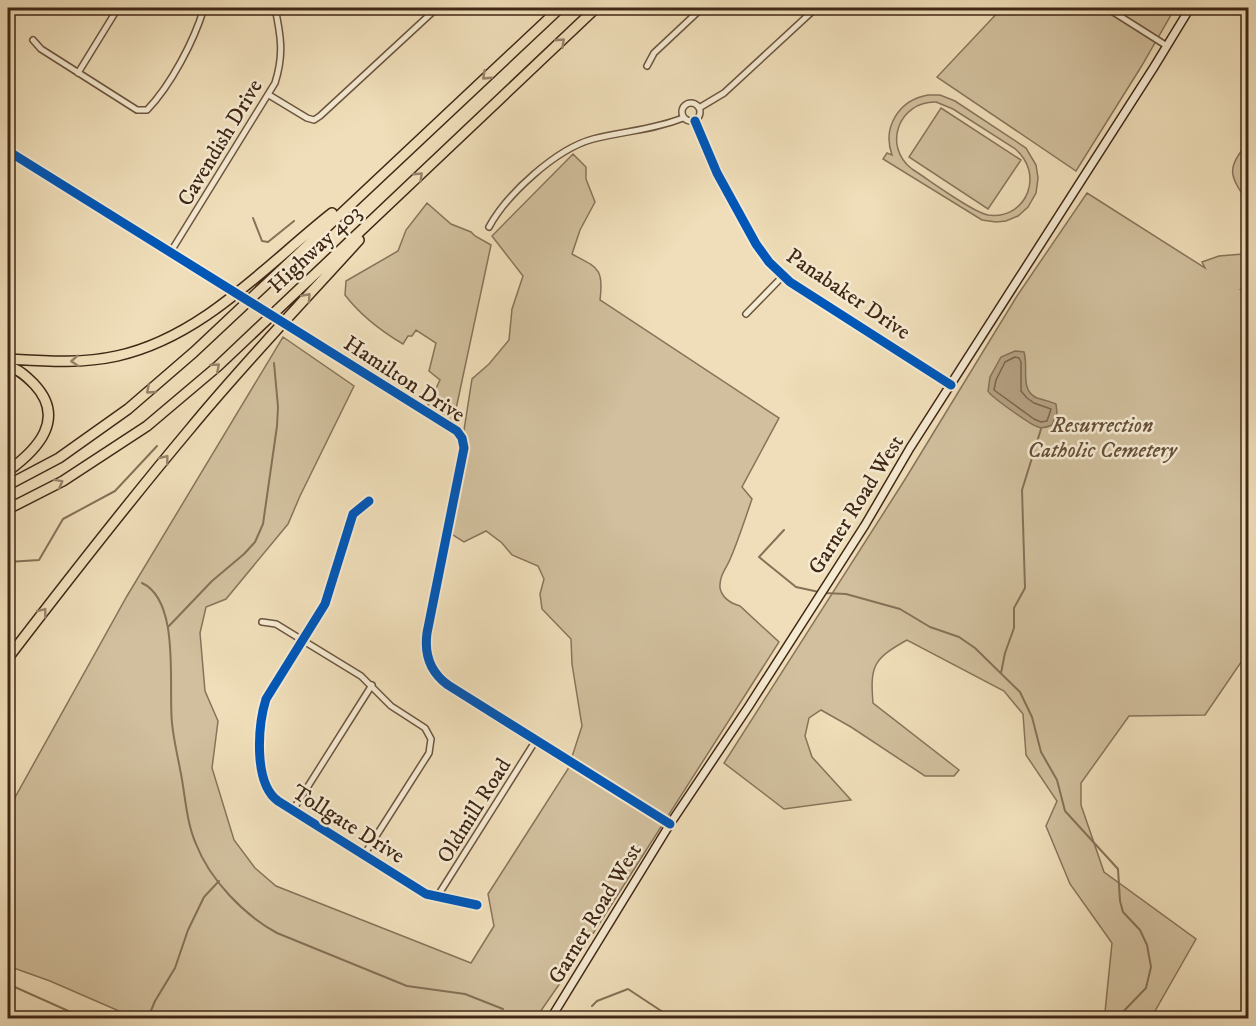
<svg xmlns="http://www.w3.org/2000/svg" width="1256" height="1026" font-family="'IM FELL DW Pica',serif">
<rect width="100%" height="100%" fill="#efdeb9"/>
<filter id="stains"><feTurbulence type="fractalNoise" baseFrequency=".00333" numOctaves="4"/><feColorMatrix values="0 0 0 0 .2 0 0 0 0 .09 0 0 0 0 .02 0 0 0 .5 -.17"/></filter>
<radialGradient id="worn" r=".72"><stop offset=".6" stop-color="#630" stop-opacity="0"/><stop offset="1" stop-color="#630" stop-opacity=".3"/></radialGradient>
<path fill="#d1bf9d" stroke="#88735a" stroke-width="1.5" fill-rule="evenodd" d="M1002,8H1175L1141,67L1076,171L937,77Z
M928,95H940L955,101L1026,148L1036,165L1038,178L1036,193L1028,207L1018,216L1006,221L996,222L982,220L883,159L887,153L892,155C882,127 899,100 928,95ZM936,102L953,109L1014,148C1045,172 1028,220 988,215C972,212 928,179 912,169C882,146 899,101 936,102Z
M941,108L1021,160L988,209L909,157Z
M1248,142V203C1229,174 1226,170 1248,142Z
M573,154L586,167V179L595,202L580,230L572,254C598,268 604,268 600,300L779,418L742,487L752,499C745,519 739,538 731,557C727,568 719,575 720,588C722,598 730,603 740,606L779,642L578,957L536,1018H209C201,1012 189,1012 180,1018H135L50,981L8,966V810L127,596L283,337L354,386L300,496L288,524L226,599L206,607L200,633L205,691L218,721L212,768L234,840L255,868L276,886L471,963L494,926L488,894L568,769L582,726L572,664L571,639L542,609L540,594L544,579L538,566L512,555L502,543L486,531L464,542L448,532L472,379L489,364L509,340L512,309L523,276L492,236Z
M1087,193L1205,268L1202,262L1219,256L1243,254L1248,245V290H1241L1248,295V652L1205,715L1129,716L1081,783V805L1104,872L1196,939L1151,1018H1101L1105,1012L1112,943L1070,884L1046,826L1057,801L1026,755L1023,714L1004,691L907,640C873,659 870,666 873,703L959,770L954,776H925L851,727L821,710L809,718L805,736L812,757L851,800L784,809L724,763L904,481L1017,296Z
M427,203L451,224L471,232L475,236L491,245L453,423L427,407L440,380L429,371L436,343L416,330L412,336H408L403,344C381,331 361,316 345,295L346,281L398,251L406,230Z"/>
<path fill="#b4a082" stroke="#867057" stroke-width="1.5" d="M1015,351L1024,352C1029,367 1019,390 1037,398C1043,400 1050,401 1056,404L1057,413L1052,425C1047,427 1043,429 1038,427C1031,425 991,397 988,391L990,377L1001,357Z"/>
<g fill="none" stroke-linecap="round" stroke-linejoin="round">
<path stroke="#7a644c" stroke-width="1.5" d="M1015,357L1019,358L1021,362V391L1027,398L1034,403L1051,409L1047,421L1041,422L1034,419L994,390L996,380L1005,362Z"/>
<path stroke="#867057" stroke-width="2" d="M253,218L262,241L268,242L294,221
M784,530L759,557L796,587L819,592
M8,562L39,560L63,519L115,491L157,446
M142,583C181,601 168,688 172,723C174,744 180,765 183,786C186,805 188,826 196,844C210,880 244,915 277,933L407,986L465,994L503,1009
M824,593L846,594L900,609L930,627L959,637L975,648L1020,692L1032,717L1041,752L1057,780L1065,811L1118,869L1120,901L1123,912L1140,930L1147,945L1151,967L1146,988L1117,1018
M168,627L212,581L244,554L255,542L263,524L277,426L278,407L274,363
M1001,673L1005,653L1014,628V608L1025,588L1022,490L1041,429
M8,984L84,1018
M592,1006L597,1001L628,989L672,1018
M148,1018L155,1001L175,968L188,930L204,897L219,881"/>
<g stroke="#6c553f" stroke-width="8">
<path id="minor" d="M226,8L242,10L270,8
M912,8L923,9L929,8
M1107,8L1167,46
M33,40L41,49L137,110H147C171,85 194,41 204,8
M647,66L654,53L702,8
M78,73L118,8
M269,95L307,118L314,120L320,116L437,8
M682 112a9 9 0 1 1 18 0a9 9 0 1 1-18 0Z
M699,108L724,93L816,8
M695,121L717,173L756,244L769,262L790,282L951,385
M489,227C507,194 556,149 593,139C624,131 653,130 683,118
M170,253L275,83C284,55 281,36 275,8
M746,314L783,276
M369,501L353,514L325,604L266,699C258,725 253,783 278,801L426,894L477,905
M262,622L276,624L361,676L391,706L425,728L431,739L429,753L364,855
M293,810L372,685
M437,897L536,740"/>
</g>
<g stroke="#6c553f" stroke-width="9">
<path id="tertiary" d="M8,151L213,280
M310,340L449,425L462,438L464,448L426,639C426,659 433,673 448,685L670,824"/>
</g>
<g stroke="#402716" stroke-width="10">
<path id="secondary" d="M551,1018L670,824L749,706L865,525L910,448L1154,67L1190,8"/>
</g>
<g stroke="#402716" stroke-width="12">
<path id="motorway" d="M8,359C44,361 81,364 117,356C203,337 266,265 332,213
M8,367C18,368 27,377 34,384C67,419 37,450 8,471
M8,485L59,458L128,409L194,352L560,8
M8,509L63,481L147,426L218,366L596,8
M8,658C67,581 127,504 189,430C243,364 302,303 359,240"/>
</g>
<use href="#minor" stroke="#f5ead2" stroke-width="5"/>
<use href="#tertiary" stroke="#f5ead2" stroke-width="6"/>
<use href="#secondary" stroke="#f5ead2" stroke-width="7"/>
<use href="#motorway" stroke="#efdeb9" stroke-width="9"/>
<g stroke="#6c553f" stroke-width="9" stroke-linecap="butt">
<path id="tertiary-bridge" d="M213,280L310,340"/>
</g>
<use href="#tertiary-bridge" stroke="#f5ead2" stroke-width="6"/>
<g stroke="#f5ead2" stroke-width="13">
<path id="cycleway" d="M695,121L717,173L756,244L769,262L790,282L951,385
M8,151L457,431L462,438L464,448L427,633C424,655 430,672 448,685L670,824
M369,501L353,514L325,604L266,699C258,725 253,783 278,801L426,894L477,905"/>
</g>
<use href="#cycleway" stroke="#0057b8" stroke-width="9"/>
</g>
<defs><path id="oneway-chevron" d="M-2-3.5L2.5 0L-2 3.5" fill="none" stroke-width="1.6" stroke-linecap="round" stroke-linejoin="round" transform="scale(1.5)"/></defs>
<g stroke="#988268">
<use href="#oneway-chevron" transform="translate(561 42) rotate(-43)"/>
<use href="#oneway-chevron" transform="translate(486 76) rotate(137)"/>
<use href="#oneway-chevron" transform="translate(419 176) rotate(-43)"/>
<use href="#oneway-chevron" transform="translate(307 297) rotate(-48)"/>
<use href="#oneway-chevron" transform="translate(75 361) rotate(176)"/>
<use href="#oneway-chevron" transform="translate(216 367) rotate(-41)"/>
<use href="#oneway-chevron" transform="translate(150 390) rotate(139)"/>
<use href="#oneway-chevron" transform="translate(165 459) rotate(-51)"/>
<use href="#oneway-chevron" transform="translate(59 483) rotate(-29)"/>
<use href="#oneway-chevron" transform="translate(43 612) rotate(-52)"/>
</g>
<g text-anchor="middle" stroke-width="5" stroke-linejoin="round" paint-order="stroke">
<g font-size="22" fill="#402716" stroke="#f5ead2">
<text transform="translate(219 142) rotate(-59)" y="8">Cavendish Drive</text>
<text transform="translate(314 248) rotate(-43)" y="8">Highway 403</text>
<text transform="translate(849 293) rotate(34)" y="8">Panabaker Drive</text>
<text transform="translate(405 378) rotate(33)" y="8">Hamilton Drive</text>
<text transform="translate(855 504) rotate(-58)" y="8">Garner Road West</text>
<text transform="translate(473 810) rotate(-58)" y="8">Oldmill Road</text>
<text transform="translate(349 823) rotate(32)" y="8">Tollgate Drive</text>
<text transform="translate(594 913) rotate(-59)" y="8">Garner Road West</text>
</g>
<g font-size="22" font-style="italic" fill="#644d38" stroke="#f5ead2">
<text x="1102" y="432">Resurrection<tspan x="1102" dy="25">Catholic Cemetery</tspan></text>
</g>
</g>
<rect width="1256" height="1026" fill="none" stroke="#efdeb9" stroke-width="30"/>
<rect x="9" y="9" width="1238" height="1008" fill="none" stroke="#402716" stroke-width="3"/>
<rect x="15" y="15" width="1226" height="996" fill="none" stroke="#402716" stroke-width="1.5"/>
<rect width="100%" height="100%" filter="url(#stains)"/>
<rect width="100%" height="100%" fill="url(#worn)"/>
</svg>
